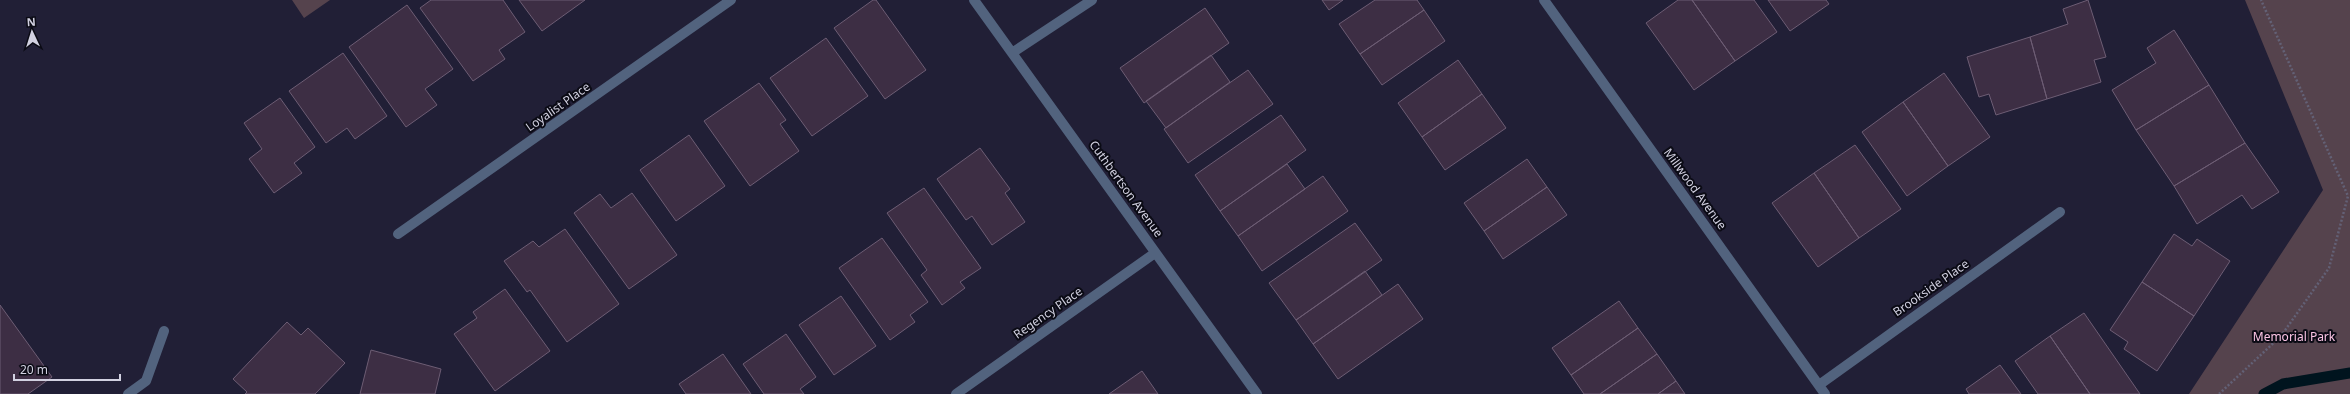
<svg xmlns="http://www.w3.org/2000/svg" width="2350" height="394" font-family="'Noto Sans',sans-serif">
<rect width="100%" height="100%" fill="#211f36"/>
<path fill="#55434d" d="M292,0H330L304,18Z
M2245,0H2350V394H2189L2323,190Z"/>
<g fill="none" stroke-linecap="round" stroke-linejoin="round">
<path stroke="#00141e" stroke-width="11" d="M2264,394L2283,384L2350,373"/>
</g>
<path fill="#3d2e44" stroke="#6d5d74" d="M431,0H503L525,32L499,50L505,59L473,81L420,8Z
M519,0H585L542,31Z
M873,0H876L926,70L885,99L834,28Z
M1322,0H1343L1329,10Z
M1375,0H1417L1424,10L1360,54L1339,24Z
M1678,0H1692L1735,61L1694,90L1646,23Z
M1692,0H1754L1777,32L1735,61Z
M1768,0H1826L1829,4L1790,31Z
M2088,0L2106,57L2094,60L2101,82L2047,99L2030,37L2068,24L2063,9Z
M407,5L453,69L425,89L437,105L406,127L349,47Z
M1205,8L1229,43L1144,103L1120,68Z
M1424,10L1445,41L1382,85L1360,54Z
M2174,30L2209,85L2136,130L2112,90L2156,63L2147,48Z
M2030,37L2047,99L1996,115L1989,94L1979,97L1967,57Z
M826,38L868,96L812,136L770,78Z
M343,53L387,116L355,139L347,128L326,143L289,91Z
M1211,55L1230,82L1166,128L1146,101Z
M1458,60L1482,94L1422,137L1398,103Z
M1248,70L1273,104L1188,163L1164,129Z
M1944,73L1990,137L1948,166L1903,102Z
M759,83L786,120L780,124L799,151L750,186L704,121Z
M2209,85L2245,143L2174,186L2136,130Z
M1482,94L1506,128L1445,170L1422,137Z
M280,98L315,147L294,163L302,173L274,193L249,159L262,149L244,123Z
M1903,102L1948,166L1907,196L1862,132Z
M1281,115L1306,150L1220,211L1195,175Z
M689,135L725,186L676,221L640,170Z
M2245,143L2279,192L2252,209L2242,195L2197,224L2174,186Z
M1855,145L1901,209L1859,238L1814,173Z
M980,148L1010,189L1005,193L1025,222L992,245L972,216L966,220L937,179Z
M1527,159L1547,187L1484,231L1464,203Z
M1287,164L1305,189L1238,236L1220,211Z
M1814,173L1859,238L1818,267L1772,203Z
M1323,176L1348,211L1262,271L1238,236Z
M1547,187L1567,215L1503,259L1484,231Z
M924,188L981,268L960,282L965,288L942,305L921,275L927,270L887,213Z
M632,193L677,255L629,289L574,213L600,194L611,208Z
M1355,223L1382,260L1296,320L1269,283Z
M565,229L619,304L567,342L530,290L527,292L504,261L533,241L539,247Z
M2174,234L2192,246L2197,239L2230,261L2194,316L2142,282Z
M882,238L928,302L910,315L915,322L890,340L839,268Z
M1365,271L1382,295L1313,344L1296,320Z
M2142,282L2194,316L2157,371L2124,349L2128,342L2110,330Z
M1398,284L1423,319L1338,379L1313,344Z
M505,289L550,351L495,391L454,334L477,318L473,312Z
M841,296L876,346L834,375L799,325Z
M1619,301L1638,328L1571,375L1552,348Z
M0,305L52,377L28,394H0Z
M2084,313L2140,394H2090L2050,336Z
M287,322L301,335L308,328L345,363L315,394H245L247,392L233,379Z
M1638,328L1657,354L1600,394H1584L1571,375Z
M786,334L816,377L800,389L804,394H764L743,364Z
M2050,336L2090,394H2038L2015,361Z
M371,350L441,369L435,394H360Z
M723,354L751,394H686L679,384Z
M1657,354L1676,381L1658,394H1600Z
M2000,365L2021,394H1969L1966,389Z
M1142,371L1158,394H1109Z
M1676,381L1685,394H1658Z"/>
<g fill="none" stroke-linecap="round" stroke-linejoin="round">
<path stroke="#636176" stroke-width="2.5" stroke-dasharray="2 2" stroke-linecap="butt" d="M2219,394L2281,336L2329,268L2348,196L2261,0"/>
<path stroke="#52637e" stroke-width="10" d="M974,0L1257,394
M1544,0L1825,394
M1012,53L1092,0
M398,234L731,0
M1819,385L2060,212
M128,394L146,381L164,331
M956,394L1155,253"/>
</g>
<g text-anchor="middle" stroke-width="4" stroke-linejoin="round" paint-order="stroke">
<g font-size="12" fill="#d2d1e1" stroke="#0b0b15">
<text transform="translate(558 107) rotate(-35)" y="4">Loyalist Place</text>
<text transform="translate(1126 189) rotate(54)" y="4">Cuthbertson Avenue</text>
<text transform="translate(1695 189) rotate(54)" y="4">Millwood Avenue</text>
<text transform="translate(1931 288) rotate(-35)" y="4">Brookside Place</text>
<text transform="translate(1048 313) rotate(-35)" y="4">Regency Place</text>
</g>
<g font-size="12" fill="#fac3e3" stroke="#0b0b15">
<text x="2294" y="341">Memorial Park</text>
</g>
</g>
<g transform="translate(32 32) rotate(356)" stroke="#0b0b15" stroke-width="3" paint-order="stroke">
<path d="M0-3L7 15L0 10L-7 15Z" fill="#d2d1e1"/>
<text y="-6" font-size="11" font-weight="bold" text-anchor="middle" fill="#d2d1e1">N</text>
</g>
<path d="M14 374v6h106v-6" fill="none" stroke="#d2d1e1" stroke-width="2"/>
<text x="20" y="374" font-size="12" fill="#d2d1e1" stroke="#0b0b15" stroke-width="3" paint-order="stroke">20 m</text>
</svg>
